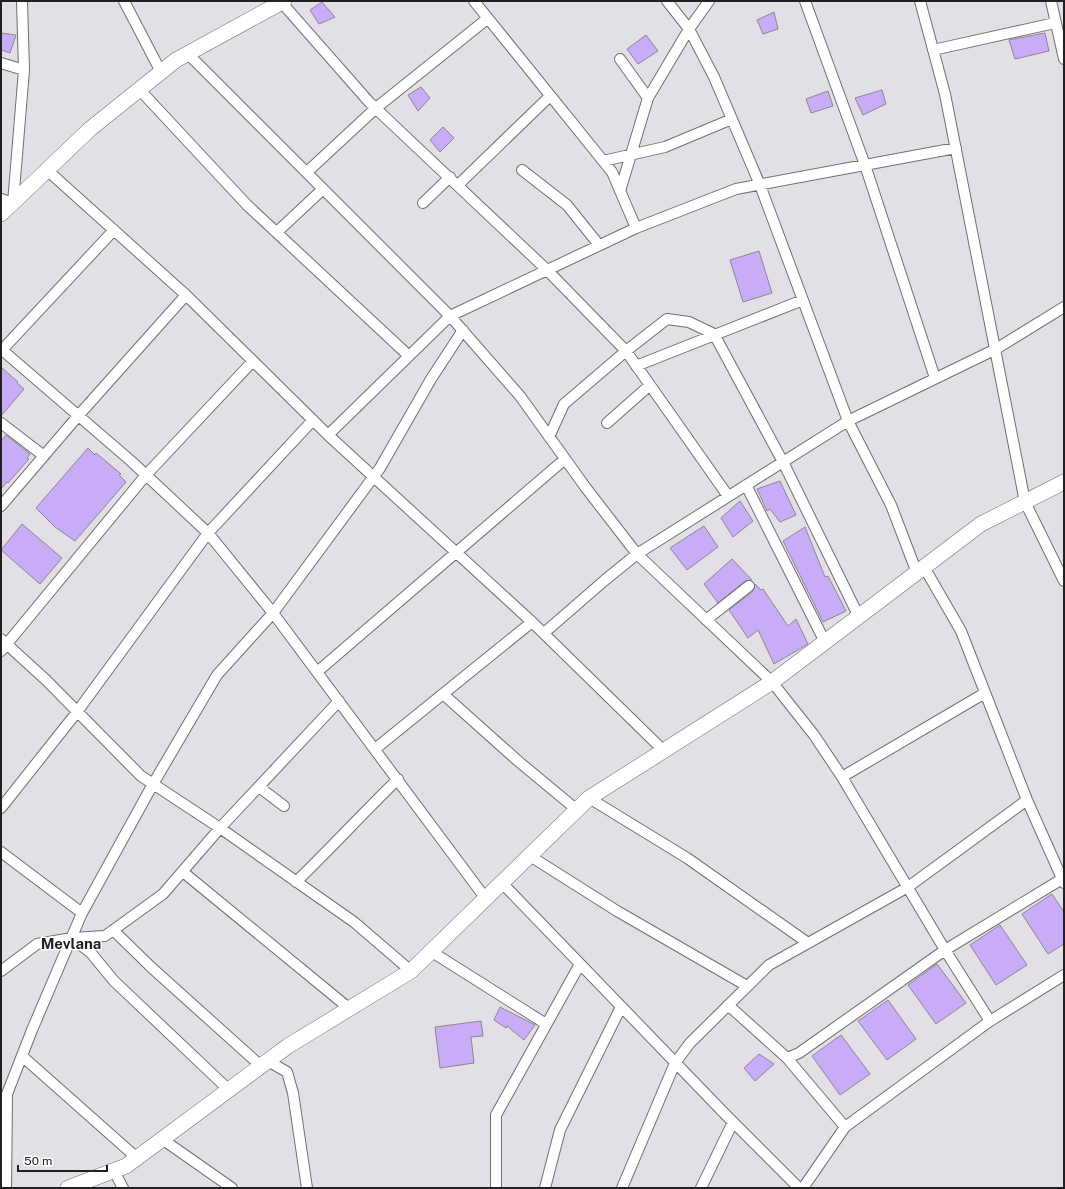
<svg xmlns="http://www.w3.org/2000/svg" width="1065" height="1189" font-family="'Public Sans',sans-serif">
<rect width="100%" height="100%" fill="#e2dfe6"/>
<path fill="#c8acf7" stroke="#8b898f" d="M322,2L335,17L319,24L310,10Z
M774,12L778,29L763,34L757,20Z
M1,33L16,35L10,53L1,50Z
M1045,33L1049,51L1015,59L1009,40Z
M646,35L658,51L638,64L627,49Z
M421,87L430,98L418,111L408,95Z
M882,90L886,104L863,115L855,98Z
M828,91L833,106L811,113L806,99Z
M443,127L454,138L440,152L430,140Z
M759,251L772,293L743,302L730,260Z
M1,367L18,382L17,383L24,389L1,416Z
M6,435L30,454L27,458L29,459L8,483L7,482L1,489V441Z
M88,448L95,455L96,453L121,474L119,475L126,482L75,541L55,527L36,508Z
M780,481L796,515L780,522L770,509L767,511L757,489Z
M740,501L753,521L733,537L721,518Z
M22,524L62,558L40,584L1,550Z
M704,526L718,547L687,570L670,548Z
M805,527L825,577L828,576L846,611L823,622L783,541Z
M732,559L752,580L745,581L718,603L704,584Z
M755,584L761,590L763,589L788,626L796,619L808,644L774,664L758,630L748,638L729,610L753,591Z
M1052,894L1064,912V944L1048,954L1022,914Z
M1000,925L1027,965L996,985L970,945Z
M937,964L966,1003L936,1024L908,985Z
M888,1000L916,1039L887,1060L858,1021Z
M500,1007L535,1025L524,1040L507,1026L506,1028L494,1020Z
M481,1021L483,1036L471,1037L474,1063L440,1068L435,1027Z
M841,1035L870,1074L840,1095L812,1056Z
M759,1054L774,1064L755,1081L744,1068Z"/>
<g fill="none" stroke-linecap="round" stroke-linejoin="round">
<g stroke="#706e74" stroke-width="12">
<path id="street" d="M124,1L161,72
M474,1L612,172L636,228
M667,1L689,29L714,77L760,185L848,421L891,505L917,573
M805,1L865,165L935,378
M920,1L945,94L1025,502L1064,581
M1051,1L1064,59
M282,3L370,103L547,270L626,351L728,496
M933,50L1055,23
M188,54L450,316L520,396L586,488L637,554L772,682L814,735L842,777L945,950L1062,879
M620,59L648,98
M1,63L24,70
M139,89L247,205L409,356
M603,161L665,147L732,119
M47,170L186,295L328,435L532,622L664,751
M522,170L567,205L599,245
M307,172L376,108L487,19
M458,185L550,96
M620,191L648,98L689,29L709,1
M1,199L13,203L24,70L22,1
M423,203L450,177
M277,232L323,189
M1,349L131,461L208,533L273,613L486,899
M2,350L114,230
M636,366L803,300
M1,423L44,456
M607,423L650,385
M328,435L450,316L636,228L736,189L956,148
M549,437L564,404L626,351L667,319L689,322L714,334L783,462L859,617
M746,485L825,642
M1,506L78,416L186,295
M924,567L961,631L1027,800L1064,883
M706,620L749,586
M544,633L605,580L637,554L848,421L996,349L1064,307
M1,639L46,680L141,776L220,828L354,922L411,971
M1,651L146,475L253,361
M317,672L565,459
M443,694L518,761L577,810
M375,749L532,622
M842,777L985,693
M259,787L284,806
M589,798L687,858L808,943
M1,808L77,712L208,533L313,420
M1,852L82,913
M530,856L617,911L747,986
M183,872L350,1009
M296,882C331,848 363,813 398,779
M502,883L724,1113L799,1188
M113,930L152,968L261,1066
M72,938L91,953L114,981L229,1090
M432,952L546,1024
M1,971L37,944L72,938L105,936L163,894L220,828L339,701
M728,1005L787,1058L845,1127
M22,1056L137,1158
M787,1058L799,1053L945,950L990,1021
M268,1061L287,1072L293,1093L307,1188
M162,1139L232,1188
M114,1171L123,1188
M6,1188L7,1094L32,1030L82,913L153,784L217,675L273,613L380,468L431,379L463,330
M496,1188V1115L580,964
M545,1188L560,1130L621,1007
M622,1188L675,1063L690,1043L769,965L908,887L1027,800
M701,1188L733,1122
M803,1188L845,1127L990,1021L1064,975"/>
</g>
<g stroke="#706e74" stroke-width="16">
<path id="secondary" d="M1,214L90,129L176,60L284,1
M68,1188L126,1166L288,1046L411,971L589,798L772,682L981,524L1064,482"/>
</g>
<use href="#street" stroke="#fff" stroke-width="10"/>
<use href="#secondary" stroke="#fff" stroke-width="15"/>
</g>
<g text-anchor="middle" stroke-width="3" stroke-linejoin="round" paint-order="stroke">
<g font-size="15" font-weight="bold" fill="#212022" stroke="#fff">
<text x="71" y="949">Mevlana</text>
</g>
</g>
<rect width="1065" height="1189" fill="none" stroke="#212022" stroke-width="4"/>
<path d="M18 1165v6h89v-6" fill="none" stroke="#212022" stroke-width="2"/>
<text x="24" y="1165" font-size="12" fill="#212022" stroke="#ffffff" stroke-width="3" paint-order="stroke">50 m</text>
</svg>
